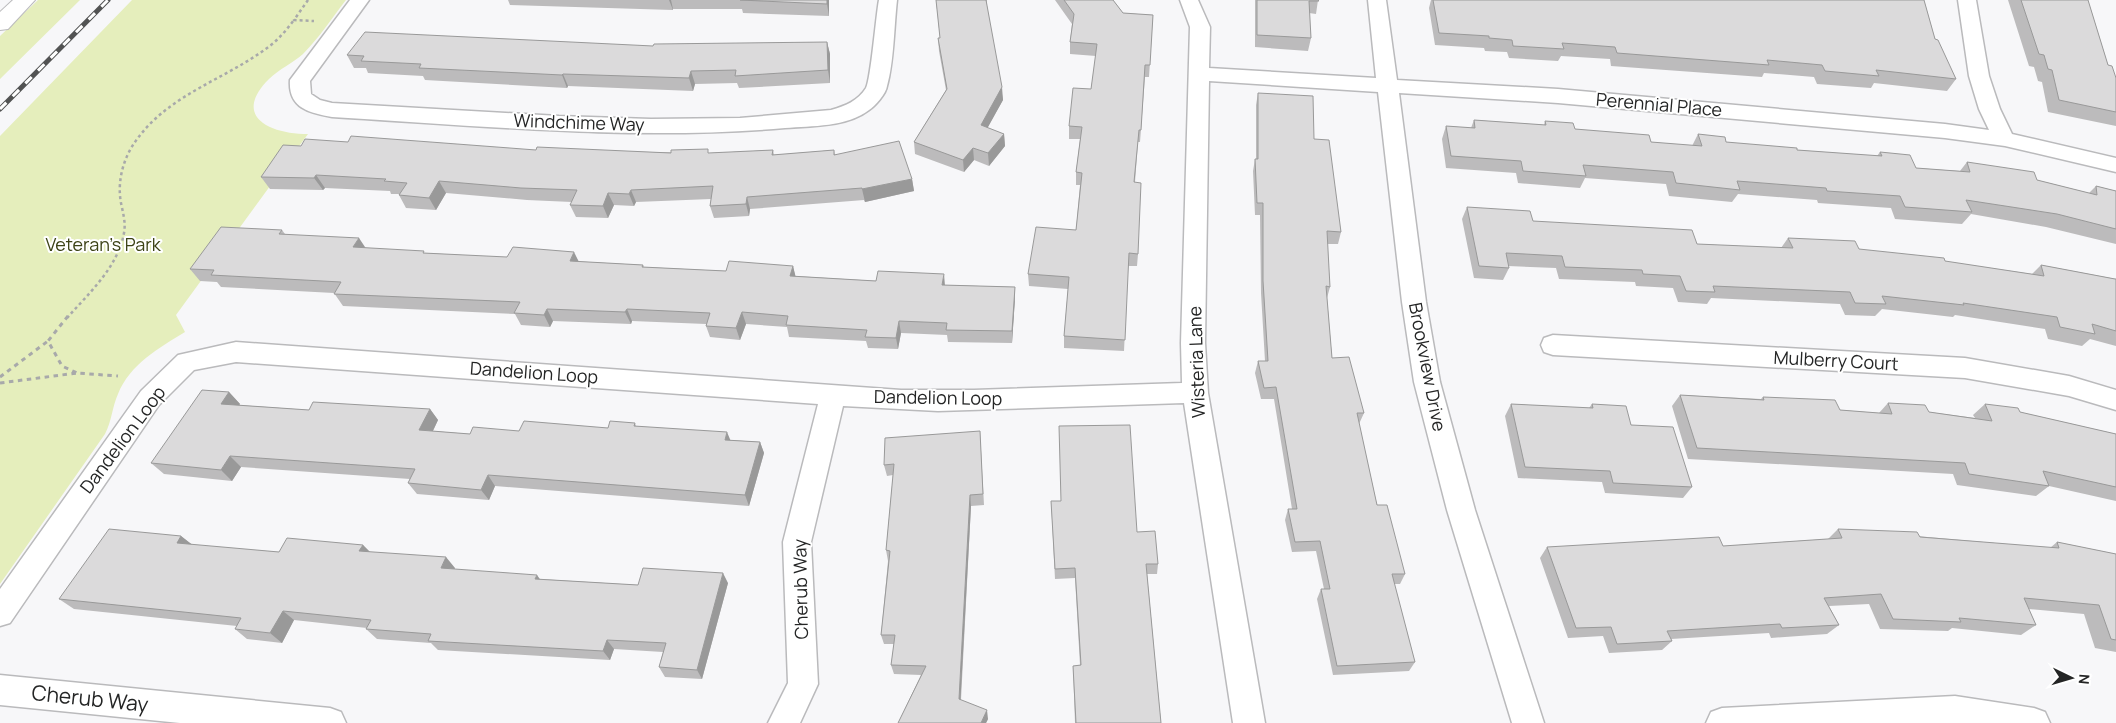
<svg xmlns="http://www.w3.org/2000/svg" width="2116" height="723" font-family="Manrope,sans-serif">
<rect width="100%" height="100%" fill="#f7f7f9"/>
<path fill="#e5eebc" d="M38,0H80L0,79V36Z
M132,0H346C332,18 319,38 303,54C293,63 279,69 269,79C231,117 271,134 308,134L176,315L185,332C159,348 130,364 118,394C112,407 112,421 105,434L0,584V136Z"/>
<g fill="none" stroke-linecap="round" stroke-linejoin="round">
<g stroke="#bababc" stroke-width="3">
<path id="street" d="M350,0H369L310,81L311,94L320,100L332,103L559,116L651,119L740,118L831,110C845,106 858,101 866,88C871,79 876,15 879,0H897C894,26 894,62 887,86C886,94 875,106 869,110C847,127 812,126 785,128C635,141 482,126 332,117C309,113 288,108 290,80Z
M1180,0H1198L1210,27L1209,68L1376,78L1368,0H1386L1397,80L1558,89L1945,124L1989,130L1979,109L1969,76L1958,0H1976L1989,76L2000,109L2012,134L2116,158V172L2005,146L1945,138L1558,103L1399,93L1426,302L1440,382L1475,510L1544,723H1512L1447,510L1414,382L1402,302L1378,92L1209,81L1205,343L1208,393L1265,723H1233L1184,403L938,411L843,406L811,542L818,684L800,723H768L788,683L783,542L818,404L236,362L194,370L159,405L10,623L0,626V589L141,391L178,355L236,342L901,390H974L1182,383L1181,343L1190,27Z
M1553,335L1965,358L2069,376L2116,390V410L2069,396L1965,378L1553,355L1544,352L1541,345L1544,338Z
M0,675L330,708L341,712L346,723H180L0,705Z
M1955,696L2034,708L2045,712L2050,723H1706L1711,712L1722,708Z"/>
</g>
<g stroke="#bababc" stroke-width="2">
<path id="secondary" d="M13,0H35L8,29L0,30V12Z"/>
</g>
<path stroke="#a8a9aa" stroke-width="2.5" stroke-dasharray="3 3" stroke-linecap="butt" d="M308,0L294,20L314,21
M67,318C89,293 118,267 124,233C126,223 123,213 121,203C117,182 123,159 135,142C169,93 226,80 271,45C280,38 287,29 294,20"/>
<path stroke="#a8a9aa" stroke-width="3" stroke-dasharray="4.5 4.5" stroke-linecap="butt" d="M68,316L48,341L62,366L77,373
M0,377L48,341
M0,383L77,373L118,376"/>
<use href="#street" fill="#fff" fill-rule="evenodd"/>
<use href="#secondary" fill="#fff" fill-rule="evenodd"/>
<g stroke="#525353" stroke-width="5">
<path id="rail" d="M0,109L108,0"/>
</g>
<use href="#rail" stroke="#fff" stroke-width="3" stroke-dasharray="9" stroke-linecap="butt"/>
</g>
<path fill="#bcbbbc" d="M508,0H829V16L743,13L742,9H673V10L510,5Z
M936,0H987V6L1003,100L987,128L1004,134L1005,146L989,166L974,160L964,172L915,154L914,142L946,90L939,51L938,38H940Z
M1055,0H1113L1123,13L1153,15L1149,77H1145L1140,142H1138L1135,182L1138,254L1137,266H1128L1124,351L1064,348V336L1068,289L1029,286L1028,274L1076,230L1080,185H1076V172L1080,139H1069V126L1091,89L1096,56L1070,54V42L1072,24Z
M1255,0H1318L1316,14L1309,13L1311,38L1308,51L1255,47Z
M1431,0H1924L1935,39L1956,79L1947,91L1874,83L1871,88L1817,84L1814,77L1764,73L1762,77L1611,66L1610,59L1561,56L1558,61L1509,58L1507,52L1485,51L1484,48L1435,45L1429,8Z
M2008,0H2088L2108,65L2116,78V126L2048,112L2042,82L2038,81L2034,67L2029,66Z
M827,42L830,54V83L739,88L737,83L695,84L693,91L568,86L567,88L425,80L423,76L368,73L366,68H354L347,55Z
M1258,93L1314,139L1341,232L1338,244H1327L1330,287L1327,298L1332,358L1364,413L1359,424L1377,505L1405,574L1400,584H1394L1415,662L1409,671L1333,675L1317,599L1321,589H1324L1316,551L1292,552L1285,520L1288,509H1292L1274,399H1261L1255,373L1258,361H1265L1261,293L1260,215H1255L1253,171L1255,159H1256V105Z
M1474,120L1544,125L1545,121L1575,129L1651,142L1692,146L1698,134L1726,142L1797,150L1877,156L1880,152L1916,168L1960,171L1967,162L2037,180L2089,193L2096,186L2116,191V244L2046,227L1971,214L1962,224L1895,219L1891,208L1818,203L1817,200L1738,194L1732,202L1669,196L1666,184L1585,178L1580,188L1518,183L1516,173L1446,168L1442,139L1446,126L1471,128Z
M301,146L710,153L773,150L774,155L834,150L835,155L912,179L914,191L865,202L864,200L750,209L749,216L714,218L710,206L711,199L636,202L634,206L614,205L608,218L576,217L570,205L572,202L527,200L446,193L436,210L406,208L399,195L400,194H391L390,191L325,188L323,190L270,189L261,177Z
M1467,207L1533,221L1697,244L1781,248L1788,238L1859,249L2032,274L2041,265L2116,279V346L2090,339L2082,346L2048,339L2045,329L1955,315L1953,317L1882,309L1875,316L1845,315L1840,304L1711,298L1707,304L1678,302L1673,288L1636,286L1635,282L1559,279L1556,268L1508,266L1509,268L1503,280L1474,278L1462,219Z
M282,230L285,234L365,248L426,253L643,265L644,267L726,271L793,266L795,276L945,285L1015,287V298L1012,343L948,342L947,335L901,333L898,349L868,348L866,341L789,337L787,327L746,324L740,340L710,337L706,326V324L632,321L631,324L553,321L550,327L521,325L515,314L343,306L334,293L221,287L217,282L200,281L190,269Z
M229,392L240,404L239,405L309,410L430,409L438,420L433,431L470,434L519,431L608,428L635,423L636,426L730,440L760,442L764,453L749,506L495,486L489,500L417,494L408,483L410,479L241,467L232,481L164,474L151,463Z
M1680,395L1761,399L1763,397L1840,410L1879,413L1888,403L1929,412L1975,418L1973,415L1985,404L2116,434V501L2049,486L2036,496L1957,485L1953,474L1688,459L1672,406Z
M1511,404L1589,408L1592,404L1631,425L1692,487L1683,498L1605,493L1602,482L1518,478L1505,416Z
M980,431L984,505L971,506L961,700L988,719L986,723H898L921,675L894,674L891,665L894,644H884L881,635L888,561L886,550L893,475L887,476L884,465Z
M1051,501L1137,532L1158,564L1157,574H1147L1161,723H1075L1073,666L1080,665L1075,578L1055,579Z
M1838,529L2050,548L2057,542L2116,554V652L2095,648L2084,614L2029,609L2036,625L2021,635L1952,628L1948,631L1880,629L1869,604L1829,606L1839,625L1827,634L1771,638L1769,633L1671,639L1672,641L1662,650L1609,653L1603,636L1568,638L1540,558L1547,547L1723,546L1828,539Z
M181,536L192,545L279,552L363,545L370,552L455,568L454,569L540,579L638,585L728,583L702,679L665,677L659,667L663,652L614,649L610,660L438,650L431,643L377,639L366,629L367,628L294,620L282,643L247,639L235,629L237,626L74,609L59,599Z"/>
<path fill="#999" d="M669,0H671L673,9V10Z
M827,0H829V16L827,4Z
M827,42L830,54V83L828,70Z
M691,71L695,84L693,91L689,78Z
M563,74L568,86L567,88L562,75Z
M1002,87L1003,100L982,138L981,125Z
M1004,134L1005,146L989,166L988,153Z
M973,148L974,160L964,172L963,160Z
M316,175L325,188L323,190L314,178Z
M912,179L914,191L865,202L862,189Z
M439,181L446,193L436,210L429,198Z
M631,190L636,202L634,206L629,194Z
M608,193L614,205L608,218L603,206Z
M747,197L750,209L749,216L746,204Z
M359,238L367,250L353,247Z
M574,252L580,264L570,261Z
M793,266L796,278L790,276Z
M944,274L945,286L942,285Z
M1015,287V298L1012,343V331Z
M547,309L553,321L550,327L544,315Z
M627,309L632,321L631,324L625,312Z
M742,312L746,324L740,340L736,328Z
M899,321L901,333L898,349L896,338Z
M229,392L240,404L232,415L221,404Z
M430,409L438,420L428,441L419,430Z
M727,432L732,444L725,440Z
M760,442L764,453L749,506L745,495Z
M230,456L241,467L232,481L221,470Z
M488,475L495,486L489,500L481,490Z
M970,495L971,506L960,708L959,699Z
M181,536L194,546L177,543Z
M363,545L373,555L359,551Z
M446,557L455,568L450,579L441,568Z
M723,573L728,583L702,679L697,670Z
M537,575L544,585L535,579Z
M283,611L294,620L282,643L270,633Z
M607,640L614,649L610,660L603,651Z
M987,710L988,719L986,723H981Z"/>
<path fill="#dbdadb" stroke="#999" d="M740,0H827V4Z
M936,0H986L1002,87L981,125L1004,134L988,153L973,148L963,160L914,142L947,89L938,38H940Z
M1064,0H1113L1123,13L1153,15L1150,65H1145L1141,130H1139L1134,182L1141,183L1138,254L1129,253L1125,340L1064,336L1069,277L1028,274L1036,227L1076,230L1082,173L1076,172L1082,127L1069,126L1073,88L1091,89L1097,44L1070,42L1074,14Z
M1257,0H1318L1319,1H1309L1311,38L1257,35Z
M1433,0H1924L1935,39L1938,40L1956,79L1876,70L1879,76L1825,71L1822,65L1767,60L1769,65L1617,53L1615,47L1562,43L1564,49L1513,46L1512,40L1489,38V36L1439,33Z
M2021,0H2088L2108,65L2112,66L2116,78V112L2059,100L2052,70L2048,69L2044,55L2039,54Z
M365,32L653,46L654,44L827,42L828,70L735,76L736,70L691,71L689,78L563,74L562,75L419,68L421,64L361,61L364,56L347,55Z
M1258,93L1313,96L1314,139L1329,140L1341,232L1327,231L1330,287L1326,286L1332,358L1349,357L1364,413H1357L1377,505H1387L1405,574H1392L1415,662L1337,666L1321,589H1330L1320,541L1295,542L1288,509H1297L1276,387L1264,388L1258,361H1268L1263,281V203H1257L1255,159H1258Z
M1474,120L1546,125L1545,121L1573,123L1575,129L1649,135L1651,142L1702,146L1698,134L1725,137L1726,142L1797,148V150L1882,156L1880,152L1910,155L1916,168L1970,172L1967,162L2034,172L2037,180L2097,195L2096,186L2116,191V229L2057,214L1966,200L1972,212L1905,207L1900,196L1827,191L1826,188L1737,181L1740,190L1676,183L1673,172L1583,165L1586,176L1523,171L1521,161L1451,156L1446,126L1475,128Z
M351,136L536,150L537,147L671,153V150L708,149V153L773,150L772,155L834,150V155L899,141L912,179L862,189V188L747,197L746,204L710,206L713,186L631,190L629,194L608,193L603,206L570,205L577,190L521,188L439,181L429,198L399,195L407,183L384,181L386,179L316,175L314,178L261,177L283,145L301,146L305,139L348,142Z
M1467,207L1530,211L1533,221L1692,230L1697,244L1793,248L1788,238L1855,241L1859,249L1944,258L1945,261L2044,276L2041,265L2115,279H2116V331L2092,324L2095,334L2060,327L2057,317L1963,303L1964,305L1882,296L1886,304L1855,303L1850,292L1713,286L1715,292L1686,291L1680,276L1643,274L1642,270L1565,267L1562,256L1506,253L1509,268L1479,266Z
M221,227L282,230L279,234L359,238L353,247L424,251L423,253L507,257L513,247L574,252L570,261L643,265L642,267L726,271L729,261L793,266L790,276L876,281L878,271L944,274L942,285L1015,287L1012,331L946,330L947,323L899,321L896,338L865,337L867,330L786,325L788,316L742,312L736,328L706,326L710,313L627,309L625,312L547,309L544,315L514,313L520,302L334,294L341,282L211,275L214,270L190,269Z
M202,390L229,392L221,404L309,410L313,402L430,409L419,430L470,434L473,427L519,431L524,421L608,428L610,421L635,423L634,426L727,432L725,440L760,442L745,495L488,475L481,490L408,483L415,469L230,456L221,470L151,463Z
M1680,395L1764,400L1763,397L1835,400L1840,410L1892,414L1888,403L1925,405L1929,412L1992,421L1985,404L2018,408L2020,412L2116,434V487L2043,471L2049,486L1969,474L1965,463L1697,448Z
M1511,404L1593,408L1592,404L1626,406L1631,425L1673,427L1692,487L1613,483L1610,471L1525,467Z
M1130,425L1137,532L1155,531L1158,564H1146L1161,723H1076L1073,666L1081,665L1075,568L1055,569L1051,501H1061L1059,426Z
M980,431L983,494L970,495L959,699L987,710L981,723H898L926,666L891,665L895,635H881L890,551L886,550L894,464L884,465L885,438Z
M109,529L181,536L177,543L279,552L287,538L363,545L359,551L446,557L441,568L537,575L535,579L638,585L643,568L723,573L697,670L659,667L666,643L607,640L603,651L428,641L431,634L366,629L371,620L283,611L270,633L235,629L241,618L59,599Z
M1838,529L1917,532L1920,537L2059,548L2057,542L2116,554V640L2111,639L2099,605L2024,598L2036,625L1959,618L1961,622L1893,619L1881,594L1824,598L1839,625L1782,628L1780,624L1667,631L1672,641L1617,644L1611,627L1576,628L1547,547L1719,537L1723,546L1842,538Z"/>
<g text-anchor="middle" stroke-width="4" stroke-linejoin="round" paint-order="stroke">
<g font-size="18" fill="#242525" stroke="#fff">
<text transform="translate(1659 105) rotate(5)" y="6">Perennial Place</text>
<text transform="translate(579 123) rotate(2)" y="6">Windchime Way</text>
<text transform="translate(1836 361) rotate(3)" y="6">Mulberry Court</text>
<text transform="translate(1197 362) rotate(-92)" y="6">Wisteria Lane</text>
<text transform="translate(1427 367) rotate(79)" y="6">Brookview Drive</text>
<text transform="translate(534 373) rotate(4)" y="6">Dandelion Loop</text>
<text transform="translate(938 398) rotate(1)" y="6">Dandelion Loop</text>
<text transform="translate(123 440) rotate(-53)" y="6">Dandelion Loop</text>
<text transform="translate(801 589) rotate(-91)" y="6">Cherub Way</text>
</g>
<g font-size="18" fill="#3d4317" stroke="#fff">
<text x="103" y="251">Veteran's Park</text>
</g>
<g font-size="21" fill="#242525" stroke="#fff">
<text transform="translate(90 699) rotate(6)" y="7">Cherub Way</text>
</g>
</g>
<g transform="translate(2071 678) rotate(95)" stroke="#ffffff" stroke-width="4" paint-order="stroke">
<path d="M0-4L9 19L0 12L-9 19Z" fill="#242525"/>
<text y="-8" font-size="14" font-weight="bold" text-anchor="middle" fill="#242525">N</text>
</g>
</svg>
